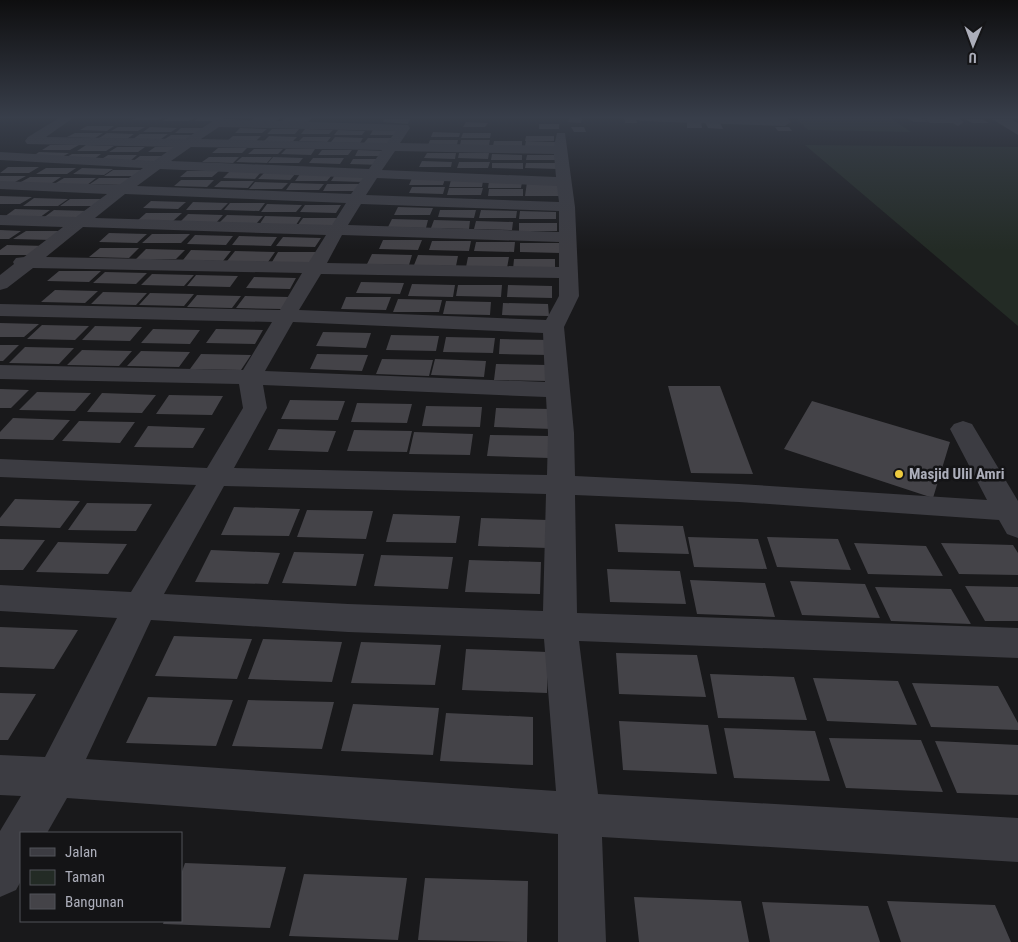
<svg xmlns="http://www.w3.org/2000/svg" width="1018" height="942" font-family="'Roboto Condensed',sans-serif">
<rect width="100%" height="100%" fill="#19191b"/>
<path fill="#232b25" d="M796,118H891L911,132L808,130Z
M805,145L1018,147V326Z"/>
<path fill="#444348" d="M136,118H162L158,120H132Z
M168,118H194L189,121H163Z
M198,118H224L220,121H194Z
M254,118H280L276,121H250Z
M285,118H312L308,122H281Z
M570,118H582L581,123L568,122Z
M624,118H636L637,123H625Z
M907,118H921L928,122H914Z
M927,118L949,119L956,123H930L924,119H928Z
M384,119H410L408,124L383,122Z
M965,119H982L989,123H972Z
M992,119H1011L1018,123V135Z
M687,121H701L702,128H687Z
M466,122L488,123L485,127H463Z
M705,122H720L723,129L708,128Z
M539,124H559V129H539Z
M87,126H114L107,131L80,130Z
M118,127H145L138,131H111Z
M150,127L177,128L171,132H143Z
M571,127H584L586,132H574Z
M775,127H789L792,131H778Z
M181,128H208L202,133H175Z
M240,128L267,129L262,133H235Z
M272,129H299L295,134H267Z
M305,129L333,130L329,134H301Z
M338,130L365,131L362,135H334Z
M373,130L400,131L398,135H370Z
M433,132L460,133L459,137H431Z
M75,133H103L95,138L67,137Z
M107,133L134,134L127,139L99,138Z
M463,133H491L490,138H461Z
M140,134H168L161,139H133Z
M171,135H199L193,140L165,139Z
M233,136H261L256,141H227Z
M269,136L297,137L293,141H264Z
M526,136H554V141H525Z
M303,137H331L327,142L299,141Z
M335,137L363,138L360,143L331,142Z
M368,138H396L393,143H364Z
M430,140H458L457,145H428Z
M461,140H490L489,145H460Z
M494,141H522V146H493Z
M526,141L555,142V147L525,146Z
M50,145H79L70,150H42Z
M86,145L114,146L106,151H77Z
M117,147H145L138,152H109Z
M155,147H184L177,152H148Z
M218,148H247L242,153H212Z
M254,149H283L278,154H248Z
M286,149H315L311,155L281,154Z
M322,150H352L348,155H318Z
M358,150L388,151L385,156H355Z
M39,152L69,153L60,158H30Z
M427,153H456L455,159L424,158Z
M459,153H489L488,159L458,158Z
M72,154H101L93,160L63,159Z
M492,154L522,155V160H491Z
M108,155H137L130,161L100,160Z
M527,155H557V160H526Z
M140,156H170L163,161H133Z
M209,157H239L233,163L202,162Z
M242,157H272L267,163L236,162Z
M273,157L303,158L299,163H268Z
M313,158H344L340,164L309,163Z
M353,159H384L381,165L350,164Z
M422,161L452,162L451,167H419Z
M459,162H490L488,168H457Z
M492,163H523V169L492,168Z
M526,163H557V169L525,168Z
M8,167H39L29,173H0Z
M46,168H76L67,174H36Z
M82,168L113,169L104,175L73,174Z
M113,170H144L136,176H104Z
M187,171H219L212,177H180Z
M229,172H261L255,179L223,178Z
M264,173H296L290,180L258,179Z
M300,174L332,175L327,181H295Z
M335,175H367L363,182L331,181Z
M0,176H26L15,182H0Z
M30,177H61L52,183H19Z
M64,178H96L87,185L54,184Z
M99,178H131L123,185L90,184Z
M412,178L445,179L443,185H409Z
M181,180H214L207,187L174,186Z
M451,180L483,181L482,187H449Z
M221,181H254L248,188L214,187Z
M489,181L522,182L521,188H488Z
M255,182L288,183L282,189H249Z
M527,182L560,183V196H525Z
M291,183L324,184L319,190H286Z
M327,184H360L356,191H323Z
M412,187H445L443,194L409,193Z
M449,188H483L481,195H447Z
M489,189H523V196H488Z
M0,196L32,197L20,204H0Z
M34,198L68,199L58,206H23Z
M70,199H105L95,206H60Z
M151,201L186,202L178,209L143,208Z
M193,202L228,203L221,210H186Z
M230,203H265L259,211L224,210Z
M267,204L302,205L296,212H261Z
M305,205H341L336,213L300,212Z
M398,207L433,208L430,215H394Z
M15,209L50,210L39,218L4,217Z
M54,210L89,211L79,219L43,218Z
M440,210H476L474,218L438,217Z
M481,210L517,211L516,218H479Z
M520,211L556,212V219H519Z
M146,213H182L173,221H137Z
M188,214L223,215L216,223L180,222Z
M227,215L263,216L256,224L219,223Z
M265,216L301,217L296,225H259Z
M303,218H339L334,226H297Z
M392,219L428,220L426,228L388,227Z
M434,220L470,221L469,229L431,228Z
M476,221L513,222L512,230L474,229Z
M519,223H557V231H519Z
M0,230L21,231L9,239H0Z
M26,231H63L52,240L13,239Z
M109,233L147,234L137,243L99,242Z
M152,234H190L181,243H142Z
M195,235L233,236L226,245L187,244Z
M239,236L277,237L271,246L232,245Z
M283,237L321,238L315,247L276,246Z
M383,240H422L418,250L379,249Z
M432,241H471L469,251L429,250Z
M476,242H515L514,252L474,251Z
M520,243H560V253L520,252Z
M7,245L46,246L34,255H0V250Z
M100,248H139L129,258L89,257Z
M146,249L185,250L176,259H136Z
M191,250L231,251L223,261L183,260Z
M235,251L275,252L268,262L227,261Z
M278,252H318L313,262H272Z
M372,254L412,255L409,265L367,264Z
M418,255L458,256L456,266L414,265Z
M468,257H509L507,268L466,267Z
M514,259H555V270L513,269Z
M59,271H101L89,282L47,281Z
M105,272L147,273L136,284L93,283Z
M152,274L194,275L184,286L141,285Z
M196,275L238,276L230,287L187,286Z
M254,277L296,278L290,289L246,288Z
M361,282L404,283L400,294L356,293Z
M412,284L455,285L453,297L408,296Z
M458,285H502L501,297L456,296Z
M508,285L552,286V298L507,297Z
M55,290L98,291L85,303L41,302Z
M103,292L147,293L136,305L91,304Z
M150,293L194,294L184,306L139,305Z
M197,295L241,296L232,308L187,307Z
M245,296L289,297L282,309L236,308Z
M346,297H391L386,310L341,309Z
M398,299L442,300L439,312H393Z
M446,301L491,302L490,315L443,314Z
M503,303L548,304L549,316L502,315Z
M0,323L39,324L24,337H0Z
M42,325L89,326L75,340L27,339Z
M95,326L142,327L130,341L82,340Z
M153,329L200,330L190,344L141,343Z
M216,329L263,330L255,344L206,343Z
M323,332L371,333L366,348L316,346Z
M391,335L439,336L436,351L386,350Z
M446,337L495,338L493,353L443,352Z
M500,339L549,340V355L499,354Z
M0,345H19L3,361H0Z
M25,347L74,348L59,364L9,363Z
M82,350L132,351L119,366L67,365Z
M141,351L190,352L179,367L127,366Z
M201,354L251,355L241,370L190,369Z
M317,354L368,355L362,371L310,369Z
M382,359L433,360L429,376L376,374Z
M435,359L486,361L484,377L431,375Z
M496,364L548,365V381L494,380Z
M668,386H720L753,474L691,473Z
M0,389L29,390L11,408H0Z
M37,392L91,393L75,411L19,410Z
M102,393L156,395L142,413L87,412Z
M169,395L223,396L212,415L156,414Z
M290,400L345,401L338,420L281,419Z
M812,401L950,442L933,498L784,449Z
M357,403L412,404L407,423L351,422Z
M426,406L482,407L480,427L422,426Z
M496,408L552,409V429L494,427Z
M13,418L70,420L53,440L0,439V432Z
M79,421L135,422L120,443L62,441Z
M148,426L205,428L193,448L134,447Z
M278,429L336,431L328,452L268,450Z
M354,430L412,431L407,452L347,451Z
M414,432L473,434L470,455L409,454Z
M490,435L548,436L549,458L487,456Z
M15,499L80,501L60,528L0,526V518Z
M87,503L152,504L136,531L68,530Z
M234,507L300,509L289,536L221,535Z
M307,510L373,511L366,539L297,537Z
M393,514L460,516L456,543L386,542Z
M481,518L548,520V548L478,546Z
M615,524L683,526L689,554L618,552Z
M688,537L758,539L767,569L694,567Z
M767,537L838,539L851,570L777,567Z
M0,539L45,540L23,570H0Z
M58,542L127,544L108,574L36,572Z
M854,543L926,546L943,576L868,574Z
M941,543L1013,545L1018,553V575L959,574Z
M211,550L280,553L268,584L195,582Z
M294,552L364,554L356,586L282,583Z
M381,555L453,557L448,589L374,586Z
M469,560L541,562L540,594L465,592Z
M607,569L680,571L686,604L610,602Z
M690,580L765,583L775,617L697,614Z
M790,581L865,584L880,618L802,615Z
M965,586L1018,587V621H985Z
M875,587L951,589L971,624L891,621Z
M0,627L78,630L54,669L0,667Z
M174,636L252,639L237,679L155,676Z
M263,639L342,642L332,682L248,679Z
M361,642L441,645L435,685L351,683Z
M466,649L548,652L547,693L462,690Z
M616,653L697,655L706,697L619,694Z
M710,674L794,677L807,720L718,718Z
M813,678L898,681L917,725L827,721Z
M912,683L998,686L1018,723V730L931,727Z
M0,693L36,694L8,740H0Z
M148,697L233,700L216,746L126,743Z
M248,700L334,702L322,749L232,746Z
M353,704L439,708L433,755L341,751Z
M446,713L533,717V765L440,761Z
M619,721L708,725L717,774L623,770Z
M724,728L815,731L830,781L734,778Z
M829,738L921,740L943,792L846,788Z
M935,741L1018,745V795L957,793Z
M185,863L286,867L270,928L163,924L164,921H181V874Z
M304,874L407,878L398,940L289,936Z
M425,878L528,881L527,942L418,940Z
M634,897L741,901L749,942H639Z
M887,901L995,905L1011,942H901Z
M762,902L868,906L880,942H770Z"/>
<g fill="none" stroke-linecap="round" stroke-linejoin="round">
<path fill="#3c3c42" fill-rule="evenodd" d="M59,118H73L46,137L185,139L216,119L408,125L410,128L400,143L554,146L557,133H565L575,207L579,296L564,327L574,433L575,476L739,484L987,500L950,429L954,424L963,421L972,424L1018,501V538L1007,534L999,520L739,502L575,495L577,613L1018,628V658L579,641L598,794L1018,818V862L602,837L606,942H558V834L67,798L47,833H21V881L16,890L0,897V831L21,796L0,795V755L45,757L117,618L0,611V585L131,592L196,485L0,477V459L207,468L243,408L239,384L0,379V365L243,370L272,322L0,316V304L280,310L302,273L33,268L7,288L0,290V275L14,264L13,262L16,258L24,257L63,227L0,225V215L76,217L107,194L0,189V181L119,185L143,168L0,160V152L154,161L174,147L27,144L25,141L28,137ZM219,127L396,131L387,143L201,139ZM191,147L382,150L369,169L171,161ZM395,151L554,154L556,177L382,170ZM160,169L363,178L351,194L137,186ZM377,178L557,186L559,202L366,195ZM125,194L346,203L332,225L95,218ZM361,204L559,211V232L348,225ZM83,227L326,235L309,262L46,257ZM342,235L559,242V267L327,263ZM321,274L559,278V296L546,320L299,310ZM293,322L543,333L545,382L265,371ZM263,385L546,397L548,433L547,475L234,468L267,408ZM224,486L546,494L543,611L348,604L164,594ZM151,620L348,632L544,639L556,791L86,759Z
M634,118H787L791,122L785,126L640,121Z
M944,118H959L964,122L958,126Z"/>
</g>
<linearGradient id="sky" x2="0" y2="1"><stop stop-color="#0e0e0f"/><stop offset="0.47" stop-color="#383e4a"/><stop offset="1" stop-color="#383e4a" stop-opacity="0"/></linearGradient>
<rect width="1018" height="250" fill="url(#sky)"/>
<circle fill="#eecb3f" stroke="#141416" stroke-width="2" cx="899" cy="474" r="5"/>
<g text-anchor="middle" stroke-width="5" stroke-linejoin="round" paint-order="stroke">
<g font-size="15" font-weight="bold" fill="#acaeba" stroke="#141416" text-anchor="start">
<text x="909" y="479">Masjid Ulil Amri</text>
</g>
</g>
<rect x="20" y="832" width="162" height="90" fill="#141416" stroke="#515258"/>
<rect x="30" y="848" width="25" height="8" fill="#3c3c42" stroke="#515258"/>
<text x="65" y="857" font-size="15" fill="#acaeba">Jalan</text>
<rect x="30" y="870" width="25" height="15" fill="#232b25" stroke="#515258"/>
<text x="65" y="882" font-size="15" fill="#acaeba">Taman</text>
<rect x="30" y="894" width="25" height="15" fill="#444348" stroke="#515258"/>
<text x="65" y="907" font-size="15" fill="#acaeba">Bangunan</text>
<g transform="translate(973 45) rotate(181)" stroke="#141416" stroke-width="4" paint-order="stroke">
<path d="M0-4L9 19L0 12L-9 19Z" fill="#acaeba"/>
<text y="-8" font-size="14" font-weight="bold" text-anchor="middle" fill="#acaeba">U</text>
</g>
</svg>
